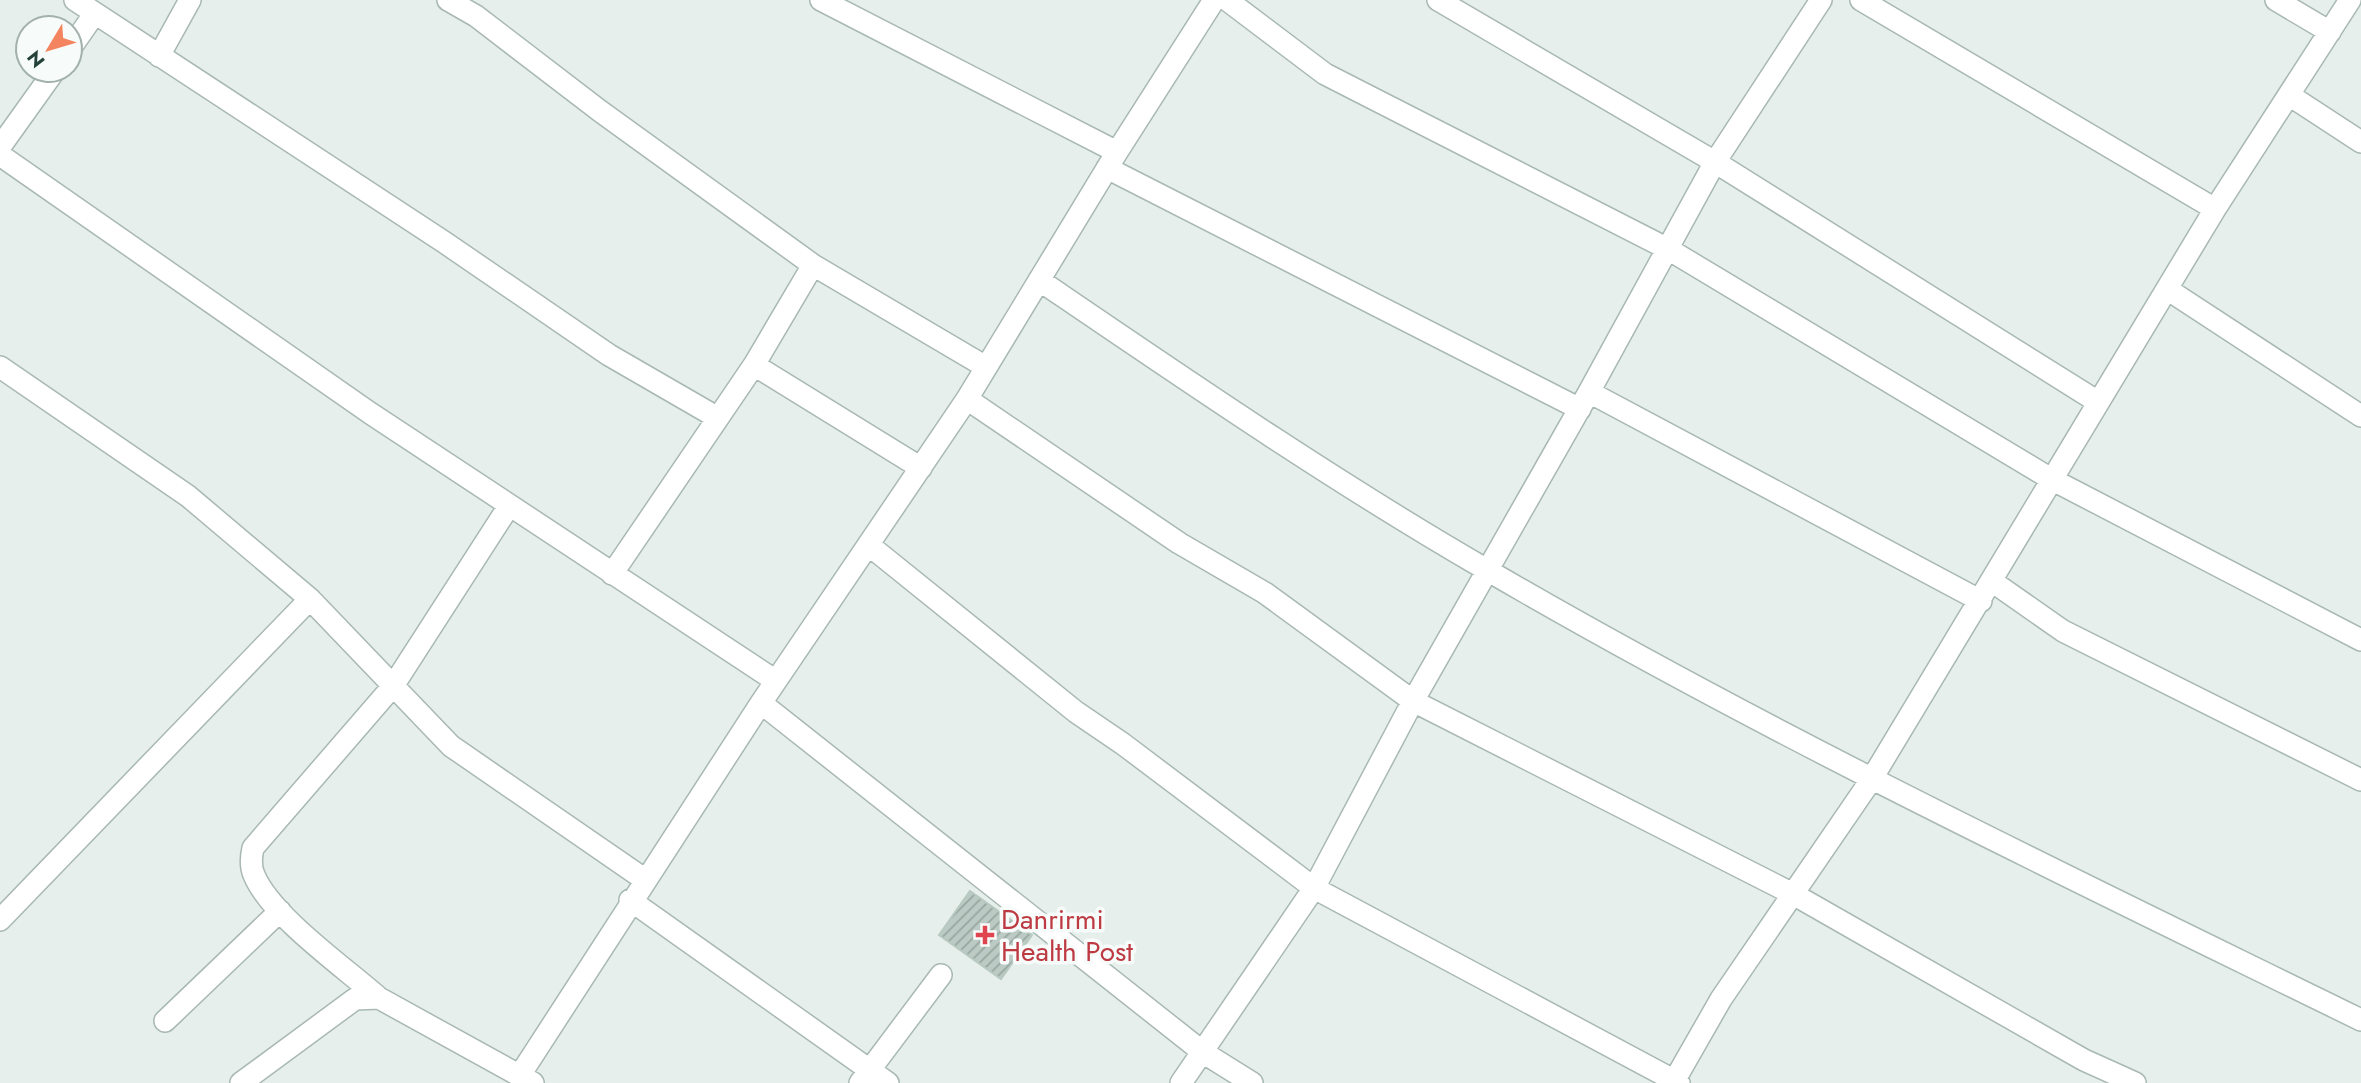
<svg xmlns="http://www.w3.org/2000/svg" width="2361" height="1083" font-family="Jost,sans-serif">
<defs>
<pattern id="building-hatch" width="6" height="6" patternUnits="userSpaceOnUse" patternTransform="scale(1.75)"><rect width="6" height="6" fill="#bbcac4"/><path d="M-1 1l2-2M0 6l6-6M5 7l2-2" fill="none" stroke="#98a6a0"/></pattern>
</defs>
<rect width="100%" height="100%" fill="#e6efeb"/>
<path fill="url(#building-hatch)" stroke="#b8c9c2" stroke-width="2" d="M970,891L1032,935L1001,979L939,935Z"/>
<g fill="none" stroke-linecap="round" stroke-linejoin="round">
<g stroke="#a8b8b2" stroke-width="24">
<path id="minor" d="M75,0L444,242L609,355L718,418
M448,0L476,16L600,111L813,265L986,367
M821,0L1117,152
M1227,0L1325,74L1668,249L2051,479L2361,640
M1438,0L1715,162L2098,402
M1861,0L2215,209
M2276,0L2330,32
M70,49L95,13
M159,56L190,0
M2289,95L2361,142
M0,147L55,70
M0,155L370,413L776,681
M1107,168L1580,409
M1039,280C1186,380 1333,481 1487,570C1770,735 2067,876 2361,1020
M2167,289L2361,416
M754,365L921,468
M0,367L188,496L310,599L451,746L644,879
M1589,392L1981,601
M967,399L1179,543L1265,593L1413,701L1793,894L2084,1060L2135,1083
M870,546L1076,712L1123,744L1314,888L1679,1083
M612,574L754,365L813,265
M1993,582L2063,631L2361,780
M761,703L1204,1053L1252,1083
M630,900L888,1083
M0,920L310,599
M379,998C344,967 271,916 254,875C250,866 251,857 253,848L393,686L509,506
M165,1021L280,911
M520,1075L761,703L967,399L1117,152L1214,0
M241,1083L355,999L379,998L533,1083
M860,1083L941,975
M1181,1083L1314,888L1413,701L1589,392L1715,162L1821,0
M1673,1083L1721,999L1871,780L2215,209L2350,0"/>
</g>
<use href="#minor" stroke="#fff" stroke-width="21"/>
</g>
<path fill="#e0444e" stroke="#f7fbf9" stroke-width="2.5" d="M981.5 924.5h7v7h7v7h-7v7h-7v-7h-7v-7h7z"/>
<g text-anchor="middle" stroke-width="7" stroke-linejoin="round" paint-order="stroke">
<g font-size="28" fill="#be3a42" stroke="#f7fbf9" text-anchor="start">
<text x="1001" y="929">Danrirmi<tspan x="1001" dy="32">Health Post</tspan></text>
</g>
</g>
<g transform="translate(49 49) rotate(232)"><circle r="33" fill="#f7fbf9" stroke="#a3b1ad" stroke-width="2"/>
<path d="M0-5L12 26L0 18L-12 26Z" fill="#f4845f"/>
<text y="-10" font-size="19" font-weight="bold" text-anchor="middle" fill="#24423a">N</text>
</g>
</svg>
